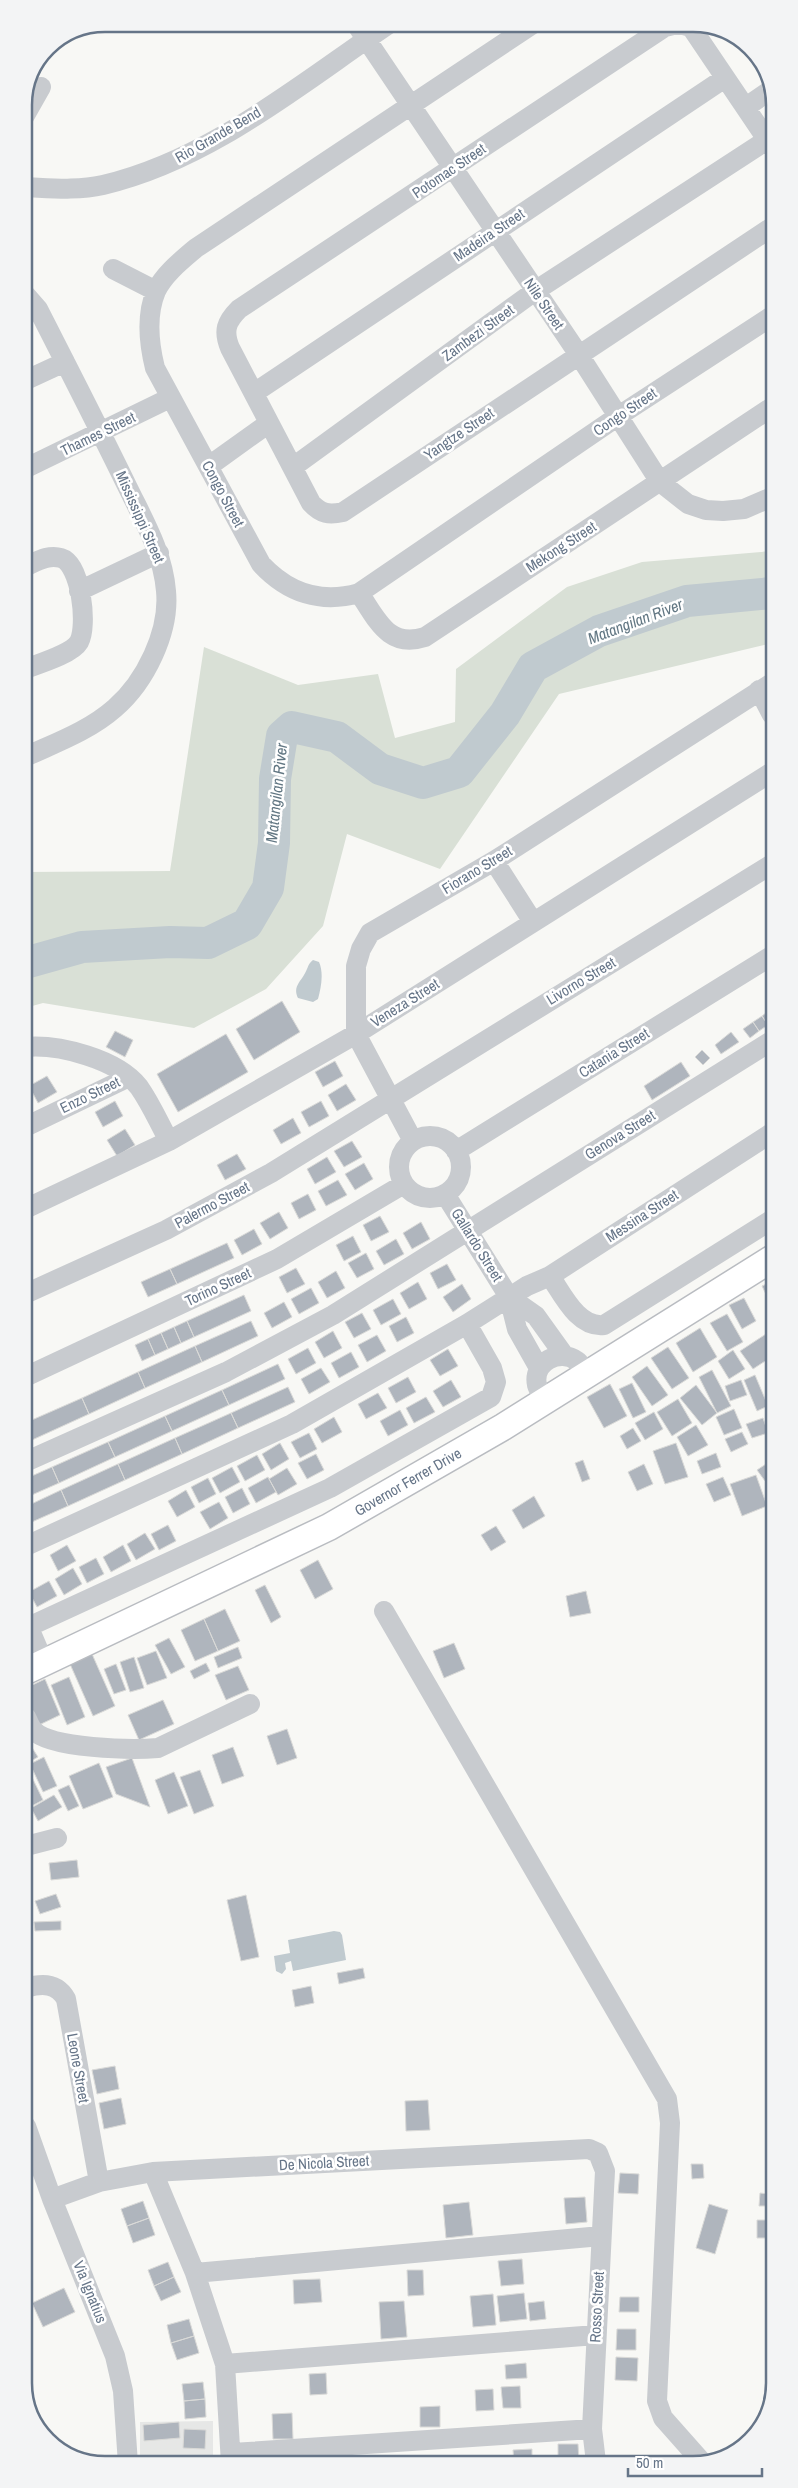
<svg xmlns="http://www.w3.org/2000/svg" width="798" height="2488" font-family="'Archivo Narrow',sans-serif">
<rect width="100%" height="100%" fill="#f8f8f5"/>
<path fill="#e6e7e6" d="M213,2421V2464H140V2422Z"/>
<path fill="#d9e0d6" d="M772,551V643L559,694L440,869L347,834L323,926L266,989L194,1028L43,1003L25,1008V872L170,871L204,647L298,685L378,674L395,738L455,722L456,669L567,587L642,562Z"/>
<path fill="#c0cacf" d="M313,960L319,962C324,973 321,988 318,999L313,1002L298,998C293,988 299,983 304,975C308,969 307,965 313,960Z
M334,1931L340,1932L342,1935L346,1960L293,1971L291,1961L285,1963L286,1969L282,1974L276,1971L274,1956L290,1953L288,1940Z"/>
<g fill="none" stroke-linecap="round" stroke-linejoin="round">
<path stroke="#c0cacf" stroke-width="32" d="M25,963L82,947L170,942L208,943L247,924L268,888L274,843L275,779L282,736L292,727L337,737L380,769L423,783L459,772L505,714L533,667L599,631L687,601L772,593"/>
</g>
<path fill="#afb5bd" stroke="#dadad8" d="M282,1001L300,1032L254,1060L236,1029Z
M771,1009L773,1022L768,1025L762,1016Z
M762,1016L768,1025L759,1031L753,1022Z
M753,1022L759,1031L750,1038L743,1029Z
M115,1031L133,1040L125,1057L106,1047Z
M731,1032L739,1042L721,1054L715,1045Z
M226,1034L248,1072L178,1112L157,1074Z
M702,1050L710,1058L703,1065L695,1057Z
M335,1061L343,1076L323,1087L315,1072Z
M681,1062L690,1076L652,1100L644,1086Z
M47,1076L57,1092L38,1103L29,1086Z
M346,1084L356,1100L337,1111L328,1095Z
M115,1101L123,1116L103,1127L95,1112Z
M321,1101L329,1116L309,1127L301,1112Z
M293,1118L301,1133L281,1144L273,1130Z
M125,1129L135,1145L117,1156L107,1140Z
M352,1141L362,1157L344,1167L334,1151Z
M237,1154L246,1169L225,1180L217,1165Z
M327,1157L336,1172L315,1184L307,1169Z
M364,1163L373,1179L355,1190L345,1174Z
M338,1180L347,1195L326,1206L318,1191Z
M308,1194L316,1210L299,1219L291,1203Z
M279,1212L288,1228L270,1239L260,1223Z
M380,1216L389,1232L371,1241L363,1225Z
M421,1222L430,1239L412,1249L403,1233Z
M254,1229L262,1244L242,1255L234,1240Z
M353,1236L361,1252L344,1261L336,1245Z
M396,1239L404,1254L384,1265L376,1251Z
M227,1243L234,1258L177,1284L170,1269Z
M366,1253L374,1269L357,1278L348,1263Z
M447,1264L456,1280L438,1289L430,1273Z
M296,1268L305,1284L287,1293L279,1277Z
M170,1269L177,1284L148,1297L141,1282Z
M336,1271L345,1288L327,1298L318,1282Z
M773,1281V1309L762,1286Z
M418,1282L427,1299L409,1309L400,1293Z
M462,1284L471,1299L453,1312L443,1297Z
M311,1288L319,1303L299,1314L291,1299Z
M244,1295L251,1311L194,1337L187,1321Z
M744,1298L756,1321L742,1329L729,1305Z
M393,1299L401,1314L381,1325L373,1310Z
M284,1302L292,1317L272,1328L264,1313Z
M362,1313L371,1329L354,1338L345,1322Z
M727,1314L743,1342L727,1351L710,1323Z
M406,1317L414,1333L397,1342L389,1326Z
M187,1321L194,1337L181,1343L174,1327Z
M251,1321L258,1336L202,1362L195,1346Z
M174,1327L181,1343L168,1349L161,1333Z
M700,1328L717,1357L693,1372L676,1343Z
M333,1331L342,1348L324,1358L315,1342Z
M161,1333L168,1349L155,1355L148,1339Z
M766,1334L773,1345V1356L753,1369L740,1351Z
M377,1335L386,1351L367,1362L358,1345Z
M148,1339L155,1355L142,1361L135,1345Z
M195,1346L202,1362L145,1388L138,1372Z
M668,1347L689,1378L672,1389L651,1358Z
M308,1348L316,1363L296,1374L288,1359Z
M448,1349L458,1366L440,1376L430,1360Z
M733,1350L745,1369L729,1379L718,1361Z
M351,1352L359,1367L339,1378L331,1363Z
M278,1364L285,1379L229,1405L222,1390Z
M647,1366L668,1395L652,1406L632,1377Z
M321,1368L330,1382L309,1394L301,1379Z
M712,1370L731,1406L717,1413L699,1377Z
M138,1372L145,1388L89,1414L82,1398Z
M755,1375L768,1406L757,1411L744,1380Z
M408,1377L416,1392L396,1403L388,1388Z
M451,1380L461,1397L443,1407L433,1391Z
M741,1380L747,1395L730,1401L725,1386Z
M632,1383L646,1412L633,1418L619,1389Z
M610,1384L627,1416L604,1428L587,1397Z
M696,1385L717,1413L702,1425L680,1398Z
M288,1387L295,1402L238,1428L231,1413Z
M222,1390L229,1405L172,1431L165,1416Z
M378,1393L387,1408L366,1419L358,1404Z
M426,1397L435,1412L414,1423L406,1408Z
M82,1398L89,1414L32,1440L25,1423Z
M678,1399L692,1423L672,1436L657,1412Z
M734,1409L742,1428L724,1435L716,1417Z
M400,1410L408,1425L388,1436L380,1421Z
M654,1412L663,1429L645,1440L635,1423Z
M231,1413L238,1428L182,1454L175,1438Z
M165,1416L172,1431L115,1457L108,1442Z
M334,1417L342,1432L322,1443L314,1429Z
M763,1418L768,1433L752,1438L746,1424Z
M696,1425L708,1445L688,1456L677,1437Z
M633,1428L641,1441L627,1449L620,1436Z
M742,1432L748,1444L731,1452L725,1439Z
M309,1433L317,1449L300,1458L291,1442Z
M175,1438L182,1454L125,1480L118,1464Z
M108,1442L115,1457L59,1483L52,1467Z
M280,1443L289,1459L271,1470L262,1454Z
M676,1443L688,1477L665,1484L653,1451Z
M716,1453L721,1467L702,1474L697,1461Z
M316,1454L324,1470L307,1479L298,1463Z
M257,1455L265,1470L245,1481L237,1466Z
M583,1460L590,1479L582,1482L575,1463Z
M118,1464L125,1480L68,1506L61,1490Z
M644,1464L653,1484L637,1491L628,1472Z
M766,1464L773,1475L765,1481L757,1470Z
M52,1467L59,1483L25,1498V1479Z
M232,1467L240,1482L220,1493L212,1478Z
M287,1468L297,1484L278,1495L269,1479Z
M756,1475L767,1506L742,1516L730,1484Z
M268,1477L276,1492L256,1503L248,1488Z
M723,1477L731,1495L714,1502L706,1484Z
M208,1478L216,1494L199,1503L191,1487Z
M242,1488L250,1504L233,1513L225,1497Z
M61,1490L68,1506L25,1525V1507Z
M186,1490L195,1507L177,1517L168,1501Z
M534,1496L545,1516L523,1529L512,1510Z
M219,1502L228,1518L210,1529L200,1512Z
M168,1525L176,1541L159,1550L151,1534Z
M496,1526L506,1542L491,1551L481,1535Z
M145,1533L155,1549L136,1560L127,1544Z
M67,1545L76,1561L58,1571L50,1555Z
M123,1545L131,1561L111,1572L103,1557Z
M96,1558L104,1574L87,1583L79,1567Z
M318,1560L333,1589L315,1599L300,1570Z
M73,1568L82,1584L64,1595L55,1579Z
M49,1581L57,1596L37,1607L29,1592Z
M265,1585L281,1617L271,1623L255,1590Z
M586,1591L591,1613L570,1617L566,1596Z
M225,1609L240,1641L218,1651L204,1619Z
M204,1619L218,1651L195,1661L181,1630Z
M169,1638L185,1667L171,1674L155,1645Z
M454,1643L465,1669L444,1678L433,1651Z
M238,1647L242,1658L218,1668L214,1657Z
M156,1651L167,1678L147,1685L137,1658Z
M92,1654L115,1706L93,1716L70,1664Z
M134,1657L144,1688L130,1692L120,1662Z
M206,1663L210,1671L194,1679L190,1671Z
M116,1664L126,1690L114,1694L104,1669Z
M238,1666L249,1690L226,1700L215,1675Z
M69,1677L85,1717L67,1725L51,1685Z
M45,1679L60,1715L39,1725L26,1696V1688Z
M163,1700L174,1724L139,1740L128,1715Z
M287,1729L297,1758L277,1765L267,1736Z
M26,1738L38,1757L26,1764Z
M233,1747L244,1776L222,1784L212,1755Z
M44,1757L57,1786L43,1792L30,1764Z
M132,1758L150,1807L116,1794L106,1767Z
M99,1763L113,1797L83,1809L69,1776Z
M200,1770L214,1806L194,1814L180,1777Z
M29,1771L43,1800L28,1808L26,1773Z
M174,1772L188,1806L168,1814L155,1780Z
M69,1785L79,1806L68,1811L58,1790Z
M54,1795L62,1807L38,1821L31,1808Z
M77,1860L79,1877L51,1880L49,1863Z
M56,1894L61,1907L40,1914L35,1901Z
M246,1895L259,1957L241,1961L227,1900Z
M61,1921V1930L35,1931L34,1922Z
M363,1968L365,1978L339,1984L337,1973Z
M311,1986L314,2003L295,2007L292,1990Z
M115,2066L119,2089L97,2094L92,2070Z
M121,2098L126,2124L104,2129L99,2103Z
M428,2100L430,2130L406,2131L405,2101Z
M691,2164H703L704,2178L692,2179Z
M620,2173L639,2174L638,2194L618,2193Z
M760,2193L769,2194L768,2206H759Z
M585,2197L587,2222L566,2224L564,2198Z
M143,2201L149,2218L127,2226L121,2209Z
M469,2202L473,2235L446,2238L443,2205Z
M709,2204L728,2210L715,2254L696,2248Z
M149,2218L155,2235L133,2243L127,2226Z
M757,2220H770V2238H757Z
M522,2259L524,2284L501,2286L498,2261Z
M168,2262L174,2277L154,2286L148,2270Z
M407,2270H423L424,2295L408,2296Z
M174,2277L181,2292L161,2301L154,2286Z
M320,2279L322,2302L294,2304L293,2280Z
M64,2288L75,2312L43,2327L32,2303Z
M524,2293L527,2319L500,2322L497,2296Z
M493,2294L496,2325L473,2327L470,2296Z
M620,2297H639V2312H619Z
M404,2301L407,2337L381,2339L379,2302Z
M544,2301L546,2319L530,2321L528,2303Z
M189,2319L194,2336L171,2343L167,2325Z
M617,2329H636V2350H616Z
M194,2336L199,2353L177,2360L171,2343Z
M616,2357L638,2358L637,2381L615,2380Z
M526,2363L527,2378L506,2379L505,2365Z
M326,2373L327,2394L310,2395L309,2374Z
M203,2382L205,2399L184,2401L182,2384Z
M520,2386L521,2408H503L501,2387Z
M493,2389L494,2410L476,2411L475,2390Z
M205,2399L206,2417L185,2419L184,2401Z
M440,2406V2427H420V2407Z
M292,2413L293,2439H273L272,2414Z
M179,2422L180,2438L144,2441L143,2425Z
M184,2429L206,2430L205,2449L183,2448Z
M558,2444H578L579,2462H558Z
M532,2449V2462H514L513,2450Z
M442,2457V2463H418V2458Z"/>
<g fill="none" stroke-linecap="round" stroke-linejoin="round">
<g stroke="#b9bcc1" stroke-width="29">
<path id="major" d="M26,1671L329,1527L503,1427L773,1258"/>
</g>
<path stroke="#c8cbcf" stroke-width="20" d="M356,24L579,355L660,482L688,504L706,510L723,511L744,509L772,497
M533,24L196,248C182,260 164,274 156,291C146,315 149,344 155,368L261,564C288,593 321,604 359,593L617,417L772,316
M677,24L665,27L239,309C226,322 223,331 230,348L311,503C321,514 329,515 343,512L772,227
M680,24L691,27L772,147
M746,107L772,89
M24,117L41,87
M24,187C50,188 77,191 103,185C210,160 300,84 389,24
M113,269L156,291
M24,293L38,309C68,368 99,428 128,488C144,521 163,553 166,591C170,632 145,682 115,708C89,731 55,743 25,757
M24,381L65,362
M254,393L725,78
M209,466L269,423
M293,467L535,291L767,140
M24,469L170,398
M24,567C36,562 48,554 61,558C81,564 88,626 79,642C72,654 38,664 25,669
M79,591L159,553
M359,593C377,619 388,649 425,637L772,407
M759,690L772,715
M494,861L533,922
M25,1047C59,1044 117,1059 139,1087C151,1104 159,1123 169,1141
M25,1127L129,1077
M399 1167a31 31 0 1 1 62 0a31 31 0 1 1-62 0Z
M413,1141L356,1034V966L361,949L370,933L494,861L772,683
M456,1151L773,955
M445,1194L509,1297L517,1329L539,1368
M25,1209L169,1141L356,1034L772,772
M550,1276C563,1295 578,1328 604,1325L773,1219
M25,1294L166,1230L271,1173L772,864
M509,1297L536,1316L564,1355
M25,1377L277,1259L404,1184
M544,1399C542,1395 538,1389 537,1385C532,1362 560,1348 577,1361C581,1363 583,1370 586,1374
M25,1462L226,1372L333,1315L773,1040
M26,1546L292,1424L467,1324L527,1286L550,1276L773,1132
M384,1611L667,2099L670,2123L657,2401L663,2418L702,2462
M26,1621L44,1663
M28,1627L330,1488L491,1397L496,1382L492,1368L467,1324
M26,1717C28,1721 30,1727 33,1730C50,1749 133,1750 158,1748L250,1704
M26,1846L57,1838
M26,1988C42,1983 57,1983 66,1999L99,2182
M26,2126L52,2199L115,2356L123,2391L128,2464
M153,2172L195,2273L225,2364L231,2464
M52,2199L99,2182L153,2172L589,2149L598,2153L605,2171L592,2429L596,2462
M195,2273L601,2236
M225,2364L596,2335
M232,2453L592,2429"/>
<use href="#major" stroke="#fff" stroke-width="26"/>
</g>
<g text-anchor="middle" stroke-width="5" stroke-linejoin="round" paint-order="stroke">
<g font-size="15" fill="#667588" stroke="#fff">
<text transform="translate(218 135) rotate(-30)" y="5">Rio Grande Bend</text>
<text transform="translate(449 171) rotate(-34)" y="5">Potomac Street</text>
<text transform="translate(489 235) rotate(-34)" y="5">Madeira Street</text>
<text transform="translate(544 304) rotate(56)" y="5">Nile Street</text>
<text transform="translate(478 333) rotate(-36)" y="5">Zambezi Street</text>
<text transform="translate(625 412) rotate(-34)" y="5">Congo Street</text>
<text transform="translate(98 434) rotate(-26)" y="5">Thames Street</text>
<text transform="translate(459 434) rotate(-34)" y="5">Yangtze Street</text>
<text transform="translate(223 494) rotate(62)" y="5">Congo Street</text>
<text transform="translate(140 517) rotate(66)" y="5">Mississippi Street</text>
<text transform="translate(561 547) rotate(-33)" y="5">Mekong Street</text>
<text transform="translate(477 870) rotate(-31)" y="5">Fiorano Street</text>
<text transform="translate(581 981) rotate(-31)" y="5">Livorno Street</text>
<text transform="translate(405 1003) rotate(-32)" y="5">Veneza Street</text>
<text transform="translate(614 1053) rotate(-32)" y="5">Catania Street</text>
<text transform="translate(90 1095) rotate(-26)" y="5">Enzo Street</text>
<text transform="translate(620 1135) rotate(-32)" y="5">Genova Street</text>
<text transform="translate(212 1205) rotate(-28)" y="5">Palermo Street</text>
<text transform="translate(642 1216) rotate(-33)" y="5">Messina Street</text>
<text transform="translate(477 1245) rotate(58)" y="5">Gallardo Street</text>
<text transform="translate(218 1287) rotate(-25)" y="5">Torino Street</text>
<text transform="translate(408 1482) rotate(-30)" y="5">Governor Ferrer Drive</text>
<text transform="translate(78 2068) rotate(80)" y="5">Leone Street</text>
<text transform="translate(324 2163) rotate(-3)" y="5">De Nicola Street</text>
<text transform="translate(90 2292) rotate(68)" y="5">Via Ignatius</text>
<text transform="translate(597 2307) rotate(-87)" y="5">Rosso Street</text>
</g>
<g font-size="16" font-style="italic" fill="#627783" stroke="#fff">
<text transform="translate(635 621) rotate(-21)" y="6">Matangilan River</text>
<text transform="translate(276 793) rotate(-84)" y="6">Matangilan River</text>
</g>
</g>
<path d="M0 0H798V2488H0ZM105 32H693A73 73 0 0 1 766 105V2383A73 73 0 0 1 693 2456H105A73 73 0 0 1 32 2383V105A73 73 0 0 1 105 32Z" fill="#f3f4f5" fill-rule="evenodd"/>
<path fill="none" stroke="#667588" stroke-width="2.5" d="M105 32H693A73 73 0 0 1 766 105V2383A73 73 0 0 1 693 2456H105A73 73 0 0 1 32 2383V105A73 73 0 0 1 105 32Z"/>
<path d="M628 2468v8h134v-8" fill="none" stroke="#667588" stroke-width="2.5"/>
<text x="636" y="2468" font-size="15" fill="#667588" stroke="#ffffff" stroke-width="4" paint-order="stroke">50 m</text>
</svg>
